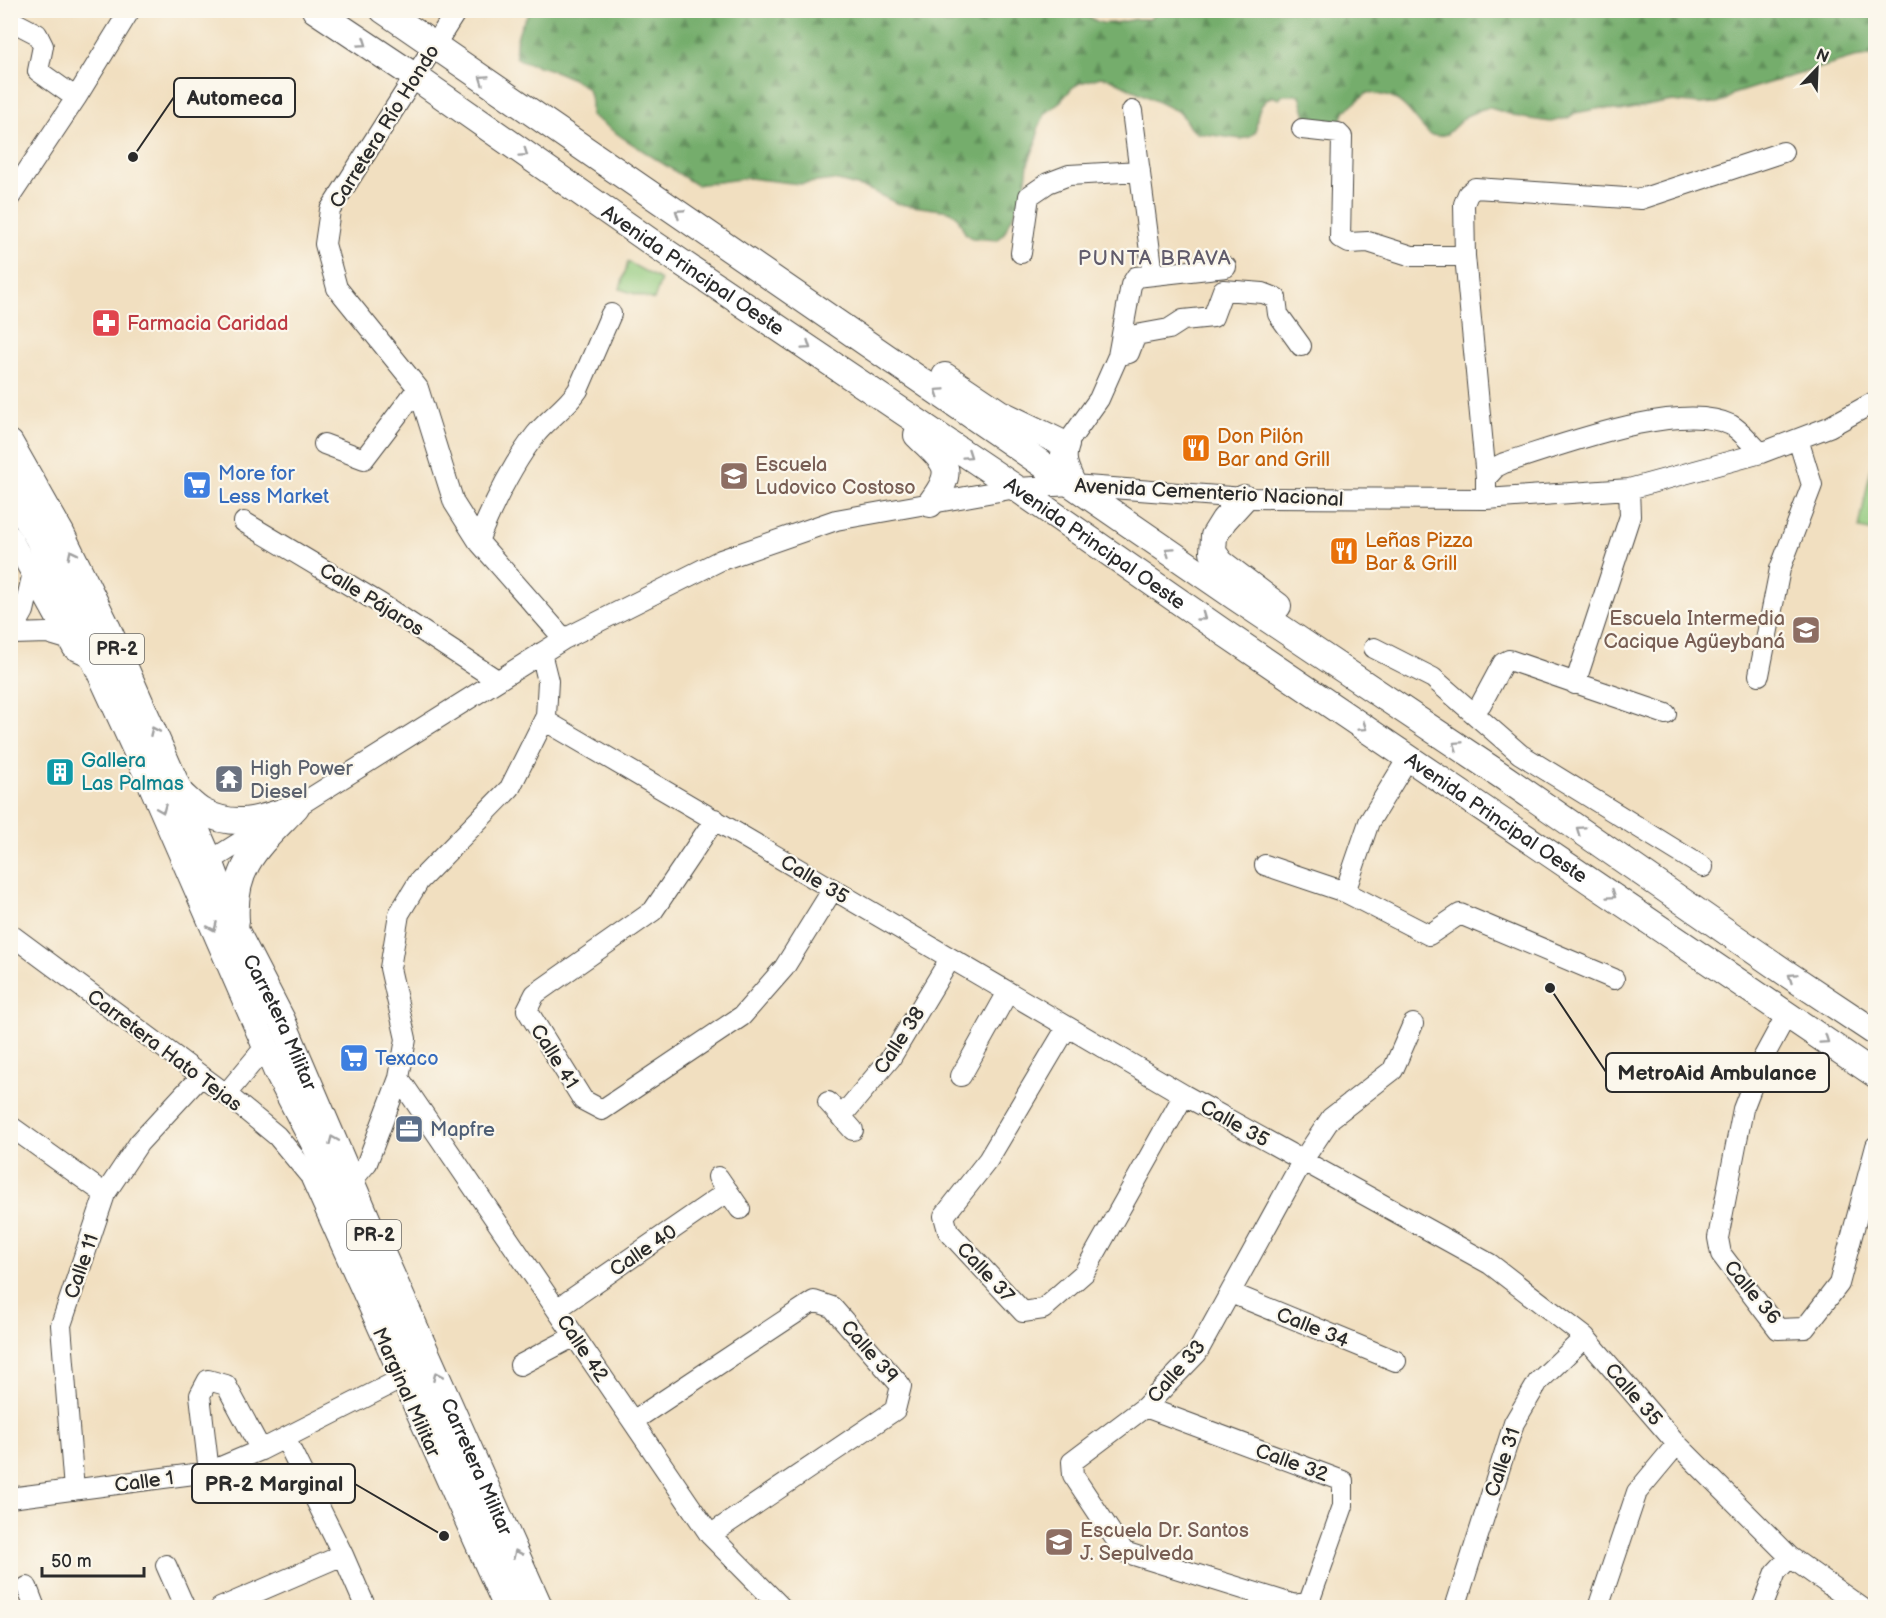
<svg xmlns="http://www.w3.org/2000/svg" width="1886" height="1618" font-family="'Balsamiq Sans',sans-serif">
<defs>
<pattern id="forest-firs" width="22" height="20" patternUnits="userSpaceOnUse" patternTransform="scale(1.5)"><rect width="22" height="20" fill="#74ad6c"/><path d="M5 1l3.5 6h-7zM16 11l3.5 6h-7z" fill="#5f8d59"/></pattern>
</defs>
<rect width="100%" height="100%" fill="#fbf7ec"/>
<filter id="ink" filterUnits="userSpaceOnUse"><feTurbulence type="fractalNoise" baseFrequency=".0167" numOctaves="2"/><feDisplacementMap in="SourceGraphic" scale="12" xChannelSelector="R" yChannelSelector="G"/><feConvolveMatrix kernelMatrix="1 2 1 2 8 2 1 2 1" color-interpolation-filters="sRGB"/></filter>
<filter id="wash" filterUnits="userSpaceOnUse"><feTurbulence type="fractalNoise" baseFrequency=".008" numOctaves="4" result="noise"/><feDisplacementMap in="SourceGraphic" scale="24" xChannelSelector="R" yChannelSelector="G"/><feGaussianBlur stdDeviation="1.35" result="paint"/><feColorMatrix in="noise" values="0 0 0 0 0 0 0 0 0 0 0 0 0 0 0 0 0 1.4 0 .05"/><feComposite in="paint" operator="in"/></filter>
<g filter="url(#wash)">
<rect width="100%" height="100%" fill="#f1dfc0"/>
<path fill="url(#forest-firs)" stroke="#506c4c" stroke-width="1.5" d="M533,10H1077C1103,27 1104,25 1131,20C1137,18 1144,19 1150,19L1158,10L1876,11L1875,55L1854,58L1765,84L1733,94L1726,100L1717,103L1699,104L1672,101L1620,111L1602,108L1575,113L1568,118L1551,122L1523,118L1490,108L1482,109L1466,116L1447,134L1439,136L1430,135C1406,111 1406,95 1367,93L1344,112L1342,119L1334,121L1307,119L1300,95H1283L1279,99L1272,96C1257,105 1257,115 1256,131L1250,137L1241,139L1197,133L1190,128L1181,113L1111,79L1101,77L1080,83L1073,87L1058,104L1045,114L1038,129V137L1028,164L1025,188L1023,196L1004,233L998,240L972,238L965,233L957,216L949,211L898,204L868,189L834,180L800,184L748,178L696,185L623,138L591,115C591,107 592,94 586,88C579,80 549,68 538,66C529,63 524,63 516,57C514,40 520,22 533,10Z"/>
<path fill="#91c97c" stroke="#5e7a54" stroke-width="1.5" d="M628,262L661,280L654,300L620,289Z
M1872,462L1875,463V532L1859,529Z"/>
</g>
<g filter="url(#ink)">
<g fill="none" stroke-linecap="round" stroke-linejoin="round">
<g stroke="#494641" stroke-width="22">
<path id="minor" d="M457,10L330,210L325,244L337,288L418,388L454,503L478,541L564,639
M10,20L37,34L43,46L38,71L76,98
M1132,111L1153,275
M1302,129L1338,133L1342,137L1340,238L1349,243L1368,242L1412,256H1465
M10,197L76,98L130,10
M1021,253L1029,196L1048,183L1069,175L1140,171
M1120,355L1129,353L1136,335L1169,329L1183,320L1213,317L1223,290L1263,293L1276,298L1278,314L1301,346
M324,444L364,459L418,388
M1066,445L1099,399L1118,356L1131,285L1136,277L1226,267
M1486,478L1496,467L1504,463C1557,447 1680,399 1731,425C1742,431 1752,445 1761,453
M1486,499V478L1465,256L1464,204L1468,194L1475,188L1641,199L1783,152
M244,522L381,604L497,680
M10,535L73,649L93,658
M478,541C493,504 511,466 536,434C549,418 567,407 578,390L611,314
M13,634L47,633L67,639
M10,636L24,611L32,577
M1374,648L1433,678L1520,754L1703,867
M1759,675L1780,569L1812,485L1798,439
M1575,684L1630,516L1629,489
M1474,712L1481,704L1503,663L1509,660L1666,714
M544,720L1184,1095L1490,1264L1585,1337L1677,1444L1790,1557L1862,1608
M715,819L653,911L535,994L527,1010L583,1100L602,1110L742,1016L784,968L833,889
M1265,865L1345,892L1429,935L1460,914L1614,979
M199,868L564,639L721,560L836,520L1016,488L1073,485L1244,498L1486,499L1629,489L1761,453L1829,427L1876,401
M1345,892L1369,822L1408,758
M10,934L226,1094L277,1136L310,1176L504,1608
M1787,1014L1762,1060L1743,1109L1718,1238L1721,1254L1778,1329L1805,1328L1839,1284L1876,1146
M1067,1027L988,1160L944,1216L948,1231L1023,1312L1043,1309L1084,1273L1184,1095
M961,1076L1008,992
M399,1078L710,1535L782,1608
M226,1094L266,1046
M828,1102L853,1130
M841,1117L890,1059L950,959
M10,1126L105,1194
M718,1177L740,1209
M351,1182L367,1163L399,1078L406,1039L390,968L399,914L419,881L510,788L546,716L548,681L541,653
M1231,1293L1396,1361
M557,1309L728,1191
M520,1365L575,1336
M1145,1407L1343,1481V1506L1309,1602L1295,1605L1124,1552L1073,1475L1072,1462L1145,1407L1197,1353L1303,1160L1331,1118L1393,1070L1413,1024
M633,1421L814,1301L832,1307L901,1386L895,1410L710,1535
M285,1438L343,1555L366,1608
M209,1472L200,1395L208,1380L226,1385L261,1450
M74,1490L61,1325L105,1194L139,1143L201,1076
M10,1498L209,1472L261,1450L401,1379
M166,1565L185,1608
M27,1587L35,1608
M220,1608L343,1555
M1455,1608L1514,1423L1538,1382L1585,1337
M1598,1608L1637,1492L1677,1444
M1762,1608L1776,1572L1790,1557"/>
</g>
<g stroke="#494641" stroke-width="28">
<g id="major">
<path id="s1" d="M315,10L414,76L654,244L1016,488L1223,632L1876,1075"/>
<path d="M383,10L1235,597L1505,778L1786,973L1876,1033"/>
<path d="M945,376L1000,413L1066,445C1060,460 1067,471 1073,485"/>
<path d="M917,435C945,463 958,467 930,504"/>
<path id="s2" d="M10,443L61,533L108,629L210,861L237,933L282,1020L380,1249L540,1608"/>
<path d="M10,491L38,538L150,781L276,1070L319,1153L520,1608"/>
<path d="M1244,498L1224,520L1214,536L1213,552L1221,563L1278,606"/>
<path d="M181,794C188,800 195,808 203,812C236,829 261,819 293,808"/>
<path d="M236,921C232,864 261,844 296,807"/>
</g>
</g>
<use href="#minor" stroke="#fff" stroke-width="20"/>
<use href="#major" stroke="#fff" stroke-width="26"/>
</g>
<defs><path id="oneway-chevron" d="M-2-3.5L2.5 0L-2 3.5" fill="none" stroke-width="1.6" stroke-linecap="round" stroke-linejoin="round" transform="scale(1.5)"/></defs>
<g stroke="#a0a0a0">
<use href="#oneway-chevron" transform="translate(363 43) rotate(34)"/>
<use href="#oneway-chevron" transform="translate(483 79) rotate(-146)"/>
<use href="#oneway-chevron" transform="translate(524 153) rotate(35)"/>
<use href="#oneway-chevron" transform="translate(679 213) rotate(-146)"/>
<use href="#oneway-chevron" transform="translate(807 346) rotate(34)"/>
<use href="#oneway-chevron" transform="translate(939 392) rotate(-146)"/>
<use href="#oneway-chevron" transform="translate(968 455) rotate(34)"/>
<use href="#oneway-chevron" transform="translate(1169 551) rotate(-145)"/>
<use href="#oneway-chevron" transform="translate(72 554) rotate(-116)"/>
<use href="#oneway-chevron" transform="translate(1202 617) rotate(36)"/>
<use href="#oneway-chevron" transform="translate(1363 727) rotate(34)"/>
<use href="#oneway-chevron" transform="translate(154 731) rotate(-114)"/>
<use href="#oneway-chevron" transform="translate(1457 745) rotate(-146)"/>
<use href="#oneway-chevron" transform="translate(162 809) rotate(67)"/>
<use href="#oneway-chevron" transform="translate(1580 830) rotate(-145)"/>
<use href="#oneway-chevron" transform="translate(1612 895) rotate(34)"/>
<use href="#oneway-chevron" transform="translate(213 927) rotate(66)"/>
<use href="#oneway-chevron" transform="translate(1792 977) rotate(-146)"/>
<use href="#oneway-chevron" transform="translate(1825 1040) rotate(35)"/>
<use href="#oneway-chevron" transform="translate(333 1140) rotate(-113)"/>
<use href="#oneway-chevron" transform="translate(437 1376) rotate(-114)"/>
<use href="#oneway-chevron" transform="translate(517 1554) rotate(-114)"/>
</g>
</g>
<defs>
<g id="pharmacy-square" transform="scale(1.5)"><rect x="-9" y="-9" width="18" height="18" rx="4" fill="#e0444e" stroke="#fbf7ec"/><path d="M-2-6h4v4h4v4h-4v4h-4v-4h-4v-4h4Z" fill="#fff"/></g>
<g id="restaurant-square" transform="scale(1.5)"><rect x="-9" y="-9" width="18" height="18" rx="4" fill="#e8710a" stroke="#fbf7ec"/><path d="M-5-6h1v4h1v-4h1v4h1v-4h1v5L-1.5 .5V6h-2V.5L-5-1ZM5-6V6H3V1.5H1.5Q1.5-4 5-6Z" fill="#fff"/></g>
<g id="school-square" transform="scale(1.5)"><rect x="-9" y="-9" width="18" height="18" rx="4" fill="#8d6e63" stroke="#fbf7ec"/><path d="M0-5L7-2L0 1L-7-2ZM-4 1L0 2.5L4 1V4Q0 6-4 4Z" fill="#fff"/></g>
<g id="supermarket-square" transform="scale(1.5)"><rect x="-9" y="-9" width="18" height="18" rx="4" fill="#3f7fe0" stroke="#fbf7ec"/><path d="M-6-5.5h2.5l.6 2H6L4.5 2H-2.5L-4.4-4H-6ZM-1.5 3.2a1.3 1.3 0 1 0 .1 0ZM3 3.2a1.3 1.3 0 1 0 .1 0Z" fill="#fff"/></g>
<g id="building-square" transform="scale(1.5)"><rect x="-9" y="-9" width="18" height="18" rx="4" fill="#0f9aa8" stroke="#fbf7ec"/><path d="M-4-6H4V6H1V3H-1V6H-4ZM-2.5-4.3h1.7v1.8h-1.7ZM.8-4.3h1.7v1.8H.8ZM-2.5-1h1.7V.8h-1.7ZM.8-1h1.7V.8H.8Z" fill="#fff"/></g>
<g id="temple-square" transform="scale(1.5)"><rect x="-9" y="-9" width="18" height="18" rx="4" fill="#6b7280" stroke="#fbf7ec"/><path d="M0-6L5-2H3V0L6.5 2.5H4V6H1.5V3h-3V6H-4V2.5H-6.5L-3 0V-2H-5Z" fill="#fff"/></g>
<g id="office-square" transform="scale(1.5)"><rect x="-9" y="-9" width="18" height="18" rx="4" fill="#5c6f8a" stroke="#fbf7ec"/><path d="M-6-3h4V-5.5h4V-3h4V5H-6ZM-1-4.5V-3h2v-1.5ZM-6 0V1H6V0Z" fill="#fff"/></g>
</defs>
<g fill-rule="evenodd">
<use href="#pharmacy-square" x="106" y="323"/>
<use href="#restaurant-square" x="1196" y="448"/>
<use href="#school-square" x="734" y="476"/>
<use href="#supermarket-square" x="197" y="485"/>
<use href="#restaurant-square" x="1344" y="551"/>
<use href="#school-square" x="1806" y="630"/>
<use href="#building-square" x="60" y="772"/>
<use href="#temple-square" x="229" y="779"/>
<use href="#supermarket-square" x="354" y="1058"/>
<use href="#office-square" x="409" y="1129"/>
<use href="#school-square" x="1059" y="1542"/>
</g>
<g text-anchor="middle" stroke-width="4.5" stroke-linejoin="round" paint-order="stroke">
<g fill="#fbf7ec" stroke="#696865" stroke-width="1.5">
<rect x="90" y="634" width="54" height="30" rx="4.5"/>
<rect x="347" y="1220" width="54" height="30" rx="4.5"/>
</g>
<g font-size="18" font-weight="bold" fill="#2b2b2b">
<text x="117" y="655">PR-2</text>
<text x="374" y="1241">PR-2</text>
</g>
<g font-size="20" fill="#2b2b2b" stroke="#fbf7ec">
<text transform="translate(384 126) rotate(-58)" y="7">Carretera Río Hondo</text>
<text dy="7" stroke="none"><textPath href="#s1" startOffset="459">Avenida Principal Oeste</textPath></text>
<text transform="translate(1209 492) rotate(3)" y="7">Avenida Cementerio Nacional</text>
<text dy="7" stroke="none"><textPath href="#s1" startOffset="945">Avenida Principal Oeste</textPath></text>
<text transform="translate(372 599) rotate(32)" y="7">Calle Pájaros</text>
<text dy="7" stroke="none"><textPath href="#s1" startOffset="1431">Avenida Principal Oeste</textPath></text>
<text transform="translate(815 879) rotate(31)" y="7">Calle 35</text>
<text dy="7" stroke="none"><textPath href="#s2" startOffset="640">Carretera Militar</textPath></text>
<text transform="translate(899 1040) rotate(-57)" y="7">Calle 38</text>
<text transform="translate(165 1050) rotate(37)" y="7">Carretera Hato Tejas</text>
<text transform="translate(555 1056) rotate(58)" y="7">Calle 41</text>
<text transform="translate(1235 1123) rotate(29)" y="7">Calle 35</text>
<text transform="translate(643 1250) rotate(-34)" y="7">Calle 40</text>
<text transform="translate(81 1266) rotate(-71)" y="7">Calle 11</text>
<text transform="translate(986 1272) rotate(47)" y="7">Calle 37</text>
<text transform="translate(1753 1292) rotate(50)" y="7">Calle 36</text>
<text transform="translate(1313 1327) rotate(22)" y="7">Calle 34</text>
<text transform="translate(583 1348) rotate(56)" y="7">Calle 42</text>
<text transform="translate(870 1351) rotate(49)" y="7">Calle 39</text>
<text transform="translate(1176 1371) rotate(-49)" y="7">Calle 33</text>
<text transform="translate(407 1392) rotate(66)" y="7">Marginal Militar</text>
<text transform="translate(1634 1394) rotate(49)" y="7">Calle 35</text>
<text transform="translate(1292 1462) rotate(20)" y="7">Calle 32</text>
<text transform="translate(1502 1462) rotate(-71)" y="7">Calle 31</text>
<text dy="7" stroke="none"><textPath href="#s2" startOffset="1126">Carretera Militar</textPath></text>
<text transform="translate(144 1481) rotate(-8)" y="7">Calle 1</text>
</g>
<g font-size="20" fill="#be3a42" stroke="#fbf7ec" text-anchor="start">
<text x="127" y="330">Farmacia Caridad</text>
</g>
<g font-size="20" fill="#c56008" stroke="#fbf7ec" text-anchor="start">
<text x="1217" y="443">Don Pilón<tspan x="1217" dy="23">Bar and Grill</tspan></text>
<text x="1365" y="547">Leñas Pizza<tspan x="1365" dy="23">Bar &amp; Grill</tspan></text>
</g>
<g font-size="20" fill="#785e54" stroke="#fbf7ec" text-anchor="start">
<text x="755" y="471">Escuela<tspan x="755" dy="23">Ludovico Costoso</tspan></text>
<text x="1785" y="625" text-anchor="end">Escuela Intermedia<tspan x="1785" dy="23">Cacique Agüeybaná</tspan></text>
<text x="1080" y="1537">Escuela Dr. Santos<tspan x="1080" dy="23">J. Sepulveda</tspan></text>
</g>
<g font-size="20" fill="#366cbe" stroke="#fbf7ec" text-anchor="start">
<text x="218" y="480">More for<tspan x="218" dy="23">Less Market</tspan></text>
<text x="375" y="1065">Texaco</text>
</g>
<g font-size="20" fill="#0d838f" stroke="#fbf7ec" text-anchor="start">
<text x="81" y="767">Gallera<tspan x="81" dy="23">Las Palmas</tspan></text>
</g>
<g font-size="20" fill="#5b616d" stroke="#fbf7ec" text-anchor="start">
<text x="250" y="775">High Power<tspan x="250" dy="23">Diesel</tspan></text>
</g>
<g font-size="20" fill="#4e5e75" stroke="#fbf7ec" text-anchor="start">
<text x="430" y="1136">Mapfre</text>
</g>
<g font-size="21" letter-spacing="1.5" fill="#615c6c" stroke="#fbf7ec">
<text x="1155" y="265">PUNTA BRAVA</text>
</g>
</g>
<path fill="none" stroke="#2b2b2b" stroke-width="2" d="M133 157L174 97M1550 988L1606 1072M444 1536L355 1484"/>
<g fill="#2b2b2b" stroke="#fbf7ec" stroke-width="2">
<circle cx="133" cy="157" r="6"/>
<circle cx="1550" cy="988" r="6"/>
<circle cx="444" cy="1536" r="6"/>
</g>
<g fill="#fbf7ec" stroke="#2b2b2b" stroke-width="2">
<rect x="174" y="78" width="121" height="39" rx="6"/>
<rect x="1606" y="1053" width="223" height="39" rx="6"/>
<rect x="192" y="1464" width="163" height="39" rx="6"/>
</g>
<g font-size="21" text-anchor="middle" font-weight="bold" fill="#2b2b2b">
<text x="235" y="105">Automeca</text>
<text x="1717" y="1080">MetroAid Ambulance</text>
<text x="274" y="1491">PR-2 Marginal</text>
</g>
<rect width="1886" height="1618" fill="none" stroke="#fbf7ec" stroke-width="36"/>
<g transform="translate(1817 69) rotate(23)" stroke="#fbf7ec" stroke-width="4.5" paint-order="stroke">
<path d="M0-4.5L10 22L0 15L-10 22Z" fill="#2b2b2b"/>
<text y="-9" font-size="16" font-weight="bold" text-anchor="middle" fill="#2b2b2b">N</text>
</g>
<path d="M42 1567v9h102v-9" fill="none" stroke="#2b2b2b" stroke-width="3"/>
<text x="51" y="1567" font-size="18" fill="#2b2b2b" stroke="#fbf7ec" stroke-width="4.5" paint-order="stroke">50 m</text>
</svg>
